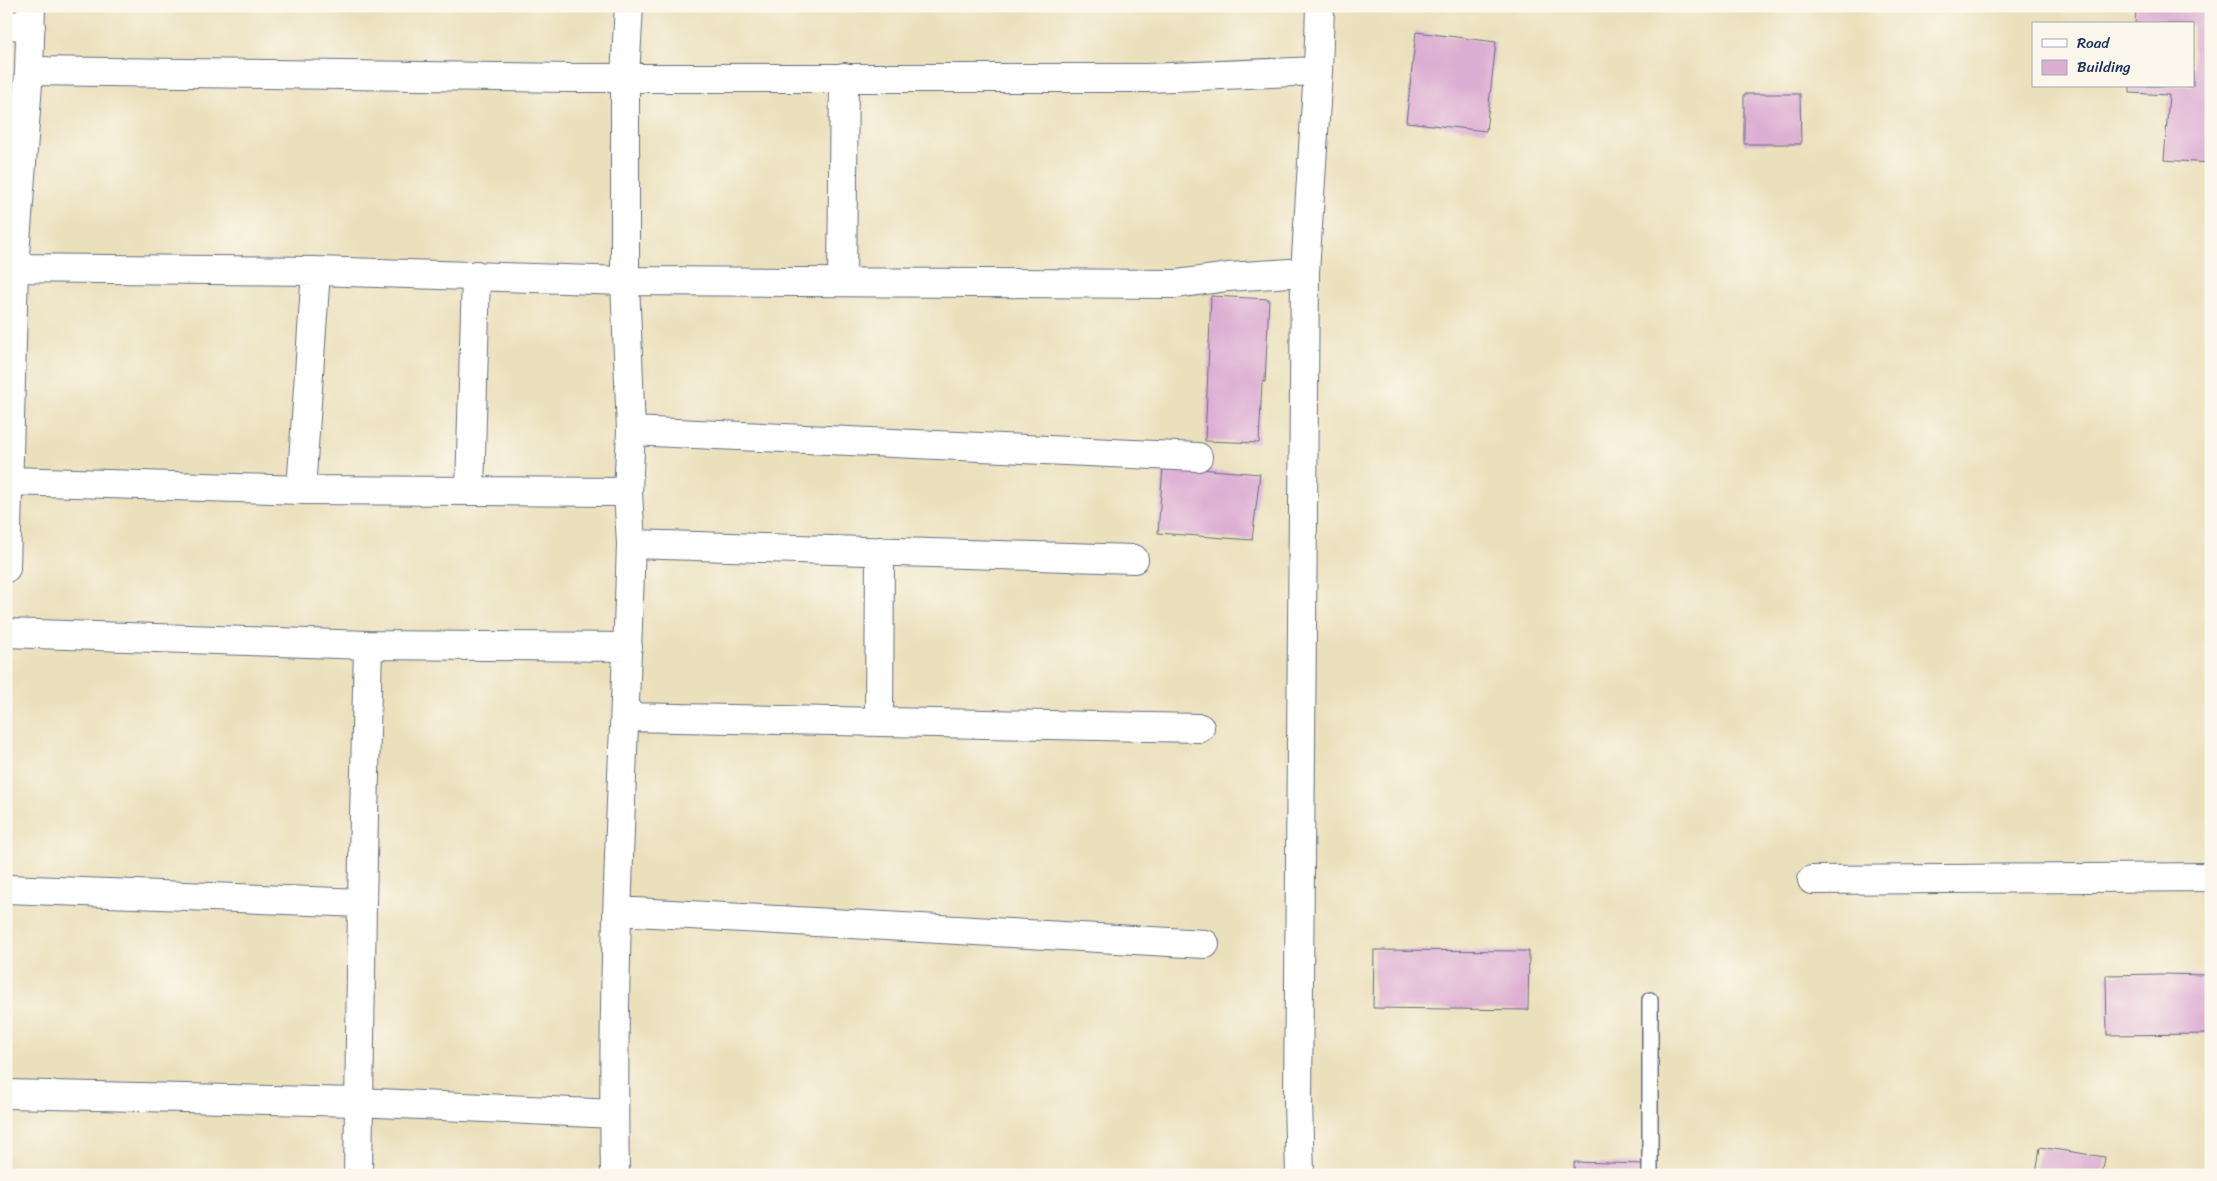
<svg xmlns="http://www.w3.org/2000/svg" width="2217" height="1181" font-family="Sriracha,sans-serif">
<rect width="100%" height="100%" fill="#fbf7ec"/>
<filter id="ink" filterUnits="userSpaceOnUse"><feTurbulence type="fractalNoise" baseFrequency=".02" numOctaves="2"/><feDisplacementMap in="SourceGraphic" scale="10" xChannelSelector="R" yChannelSelector="G"/><feConvolveMatrix kernelMatrix="1 2 1 2 8 2 1 2 1" color-interpolation-filters="sRGB"/></filter>
<filter id="wash" filterUnits="userSpaceOnUse"><feTurbulence type="fractalNoise" baseFrequency=".0096" numOctaves="4" result="noise"/><feDisplacementMap in="SourceGraphic" scale="20" xChannelSelector="R" yChannelSelector="G"/><feGaussianBlur stdDeviation="1.12" result="paint"/><feColorMatrix in="noise" values="0 0 0 0 0 0 0 0 0 0 0 0 0 0 0 0 0 1.4 0 .05"/><feComposite in="paint" operator="in"/></filter>
<g filter="url(#wash)">
<rect width="100%" height="100%" fill="#ebe0bc"/>
<g id="blocks">
<path fill="#ddaed3" d="M2136,6H2211V163L2164,160L2169,95L2130,93V86H2193V24H2135Z
M1416,32L1496,42L1486,131L1406,122Z
M1744,94H1800L1801,144H1744Z
M1211,296L1269,299L1265,382H1262L1259,443L1205,441Z
M1163,466L1260,474L1252,540L1158,533Z
M1374,950L1529,951L1528,1010L1373,1008Z
M2161,974L2207,975L2208,1034L2107,1035L2106,975Z
M2040,1147L2105,1157L2102,1175H2036Z
M1574,1162L1644,1164L1643,1175H1574Z"/>
</g>
</g>
<g filter="url(#ink)">
<use href="#blocks" fill-opacity="0" stroke="#646d7f" stroke-width="1"/>
<g fill="none" stroke-linecap="round" stroke-linejoin="round">
<g stroke="#646d7f" stroke-width="18">
<path id="service" d="M1650,1000V1175"/>
</g>
<g stroke="#646d7f" stroke-width="30">
<path id="minor" d="M6,25L31,26
M29,71L571,78H1147L1318,71
M6,268L316,271L625,281L1176,284L1228,277L1305,272
M842,282L844,77
M631,431L1198,457
M10,481L301,490L628,492
M301,490L316,271
M470,490L476,275
M631,544L1134,559
M6,568L14,268L29,71L31,6
M6,633L368,645L628,647
M625,717L1200,728
M879,722L880,551
M1812,880L2211,877
M6,889L362,903
M617,911L1205,944
M6,1094L358,1102L614,1114
M358,1175L362,903L368,645
M615,1175C611,964 624,754 631,544L628,492L631,431L625,281V76L629,6
M1300,1175L1298,1101L1305,272L1318,71L1320,6"/>
</g>
<use href="#service" stroke="#fff" stroke-width="15"/>
<use href="#minor" stroke="#fff" stroke-width="28"/>
</g>
</g>
<rect width="2217" height="1181" fill="none" stroke="#fbf7ec" stroke-width="25"/>
<rect x="2032" y="22" width="162" height="65" fill="#fbf7ec" stroke="#a1a7b3"/>
<rect x="2042" y="39" width="25" height="8" fill="#ffffff" stroke="#a1a7b3"/>
<text x="2077" y="48" font-size="15" fill="#1b2f5e">Road</text>
<rect x="2042" y="60" width="25" height="15" fill="#ddaed3" stroke="#a1a7b3"/>
<text x="2077" y="72" font-size="15" fill="#1b2f5e">Building</text>
</svg>
